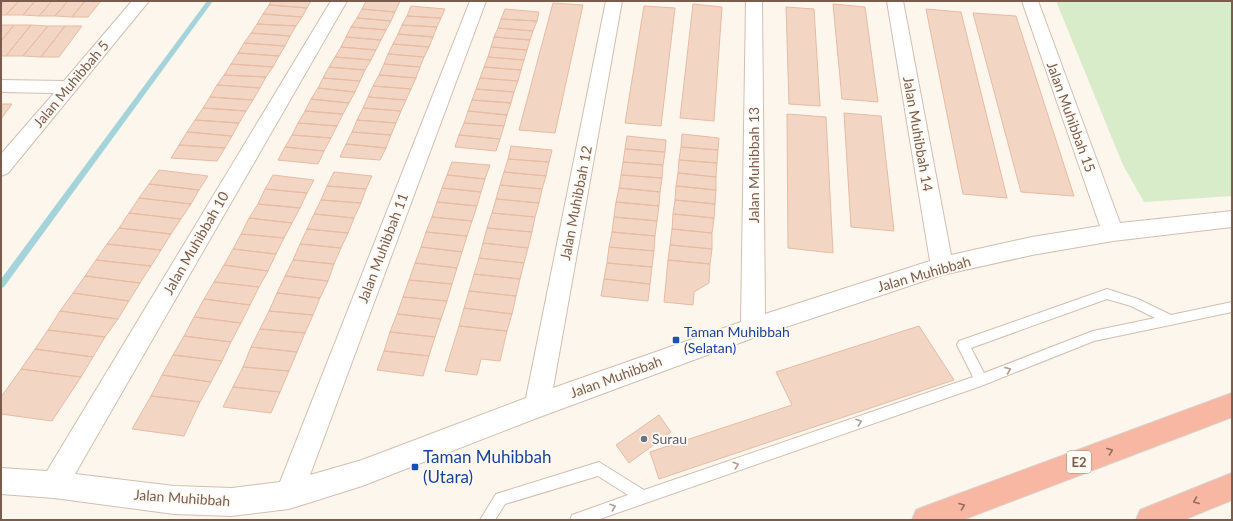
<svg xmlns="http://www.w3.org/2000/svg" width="1233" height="521" font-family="Lato,sans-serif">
<rect width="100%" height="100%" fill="#fdf6ec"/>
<path fill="#d8ecc9" d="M1056,1H1232V196L1144,202L1123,165Z"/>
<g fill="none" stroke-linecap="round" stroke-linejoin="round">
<path fill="#a5d3da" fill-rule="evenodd" d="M207,1H213L4,287L1,288V279Z"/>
</g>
<path fill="#f3d5c3" stroke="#e6bba3" d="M2,1H19L6,15H1Z
M19,1H35L23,15H6Z
M35,1H52L39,16L23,15Z
M52,1H68L55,16H39Z
M68,1H85L72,17L55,16Z
M85,1H101L88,17H72Z
M271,1H311L307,8L269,5Z
M366,1H400L395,12L362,9Z
M553,3L583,5L555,133L519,130Z
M693,4L722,7L714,121L680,118Z
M833,4L865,7L878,102L842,99Z
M269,5L307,8L302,17L263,14Z
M411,6L445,9L441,18L407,16Z
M644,6L675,8L661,126L625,123Z
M786,7L814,9L820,106L789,104Z
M362,9L395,12L391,21L357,18Z
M505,9L539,12L537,21L501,19Z
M926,9L961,12L1007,198L963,194Z
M973,13L1016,16L1074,196L1021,192Z
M263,14L302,17L296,26L257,24Z
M407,16L441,18L437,27L402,25Z
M357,18L391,21L386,30L351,27Z
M501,19L537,21L533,31L498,28Z
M257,24L296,26L290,36L251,33Z
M1,25H14L1,41Z
M14,25H31L6,56H1V41Z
M31,25L48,26L23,56H6Z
M402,25L437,27L433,37L398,34Z
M48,26H65L41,57L23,56Z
M65,26H82L59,57H41Z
M351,27L386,30L381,40L346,37Z
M498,28L533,31L530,40L494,37Z
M251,33L290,36L285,46L244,43Z
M398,34L433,37L429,47L393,44Z
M346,37L381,40L376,50L341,47Z
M494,37L530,40L527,50L491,47Z
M244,43L285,46L279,56L238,53Z
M393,44L429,47L424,57L388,54Z
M341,47L376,50L371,60L335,57Z
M491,47L527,50L524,60L488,57Z
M238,53L279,56L273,67L231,64Z
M388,54L424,57L420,67L384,64Z
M335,57L371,60L365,70L329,67Z
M488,57L524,60L521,70L484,67Z
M231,64L273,67L266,77L224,75Z
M384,64L420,67L416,78L379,75Z
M329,67L365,70L360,81L323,78Z
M484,67L521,70L518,81L480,78Z
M224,75L266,77L260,88L217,85Z
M379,75L416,78L411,89L373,86Z
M323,78L360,81L355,92L318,88Z
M480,78L518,81L514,92L476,89Z
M217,85L260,88L253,100L210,97Z
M373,86L411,89L406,100L368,97Z
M318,88L355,92L349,103L311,99Z
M476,89L514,92L511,103L472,100Z
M210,97L253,100L246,111L203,108Z
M368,97L406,100L401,111L363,108Z
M311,99L349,103L343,114L305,111Z
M472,100L511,103L507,115L468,111Z
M1,104H12L1,119Z
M203,108L246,111L239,123L195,120Z
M363,108L401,111L396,123L357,120Z
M305,111L343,114L337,126L298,123Z
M468,111L507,115L504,126L464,123Z
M844,113L881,116L894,231L851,227Z
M787,114L826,117L833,253L788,248Z
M195,120L239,123L232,136L187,132Z
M357,120L396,123L391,135L352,132Z
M298,123L337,126L331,138L292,135Z
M464,123L504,126L500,139L459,135Z
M187,132L232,136L225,148L179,145Z
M352,132L391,135L386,148L346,144Z
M682,134L719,138L718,150L681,147Z
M292,135L331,138L324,151L285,147Z
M459,135L500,139L496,151L455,147Z
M627,136L666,140L665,152L625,149Z
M346,144L386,148L380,160L340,157Z
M179,145L225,148L217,161L171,158Z
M511,146L552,150L549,162L508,159Z
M285,147L324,151L318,164L278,160Z
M681,147L718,150L717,163L679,160Z
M625,149L665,152L663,165L623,162Z
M508,159L549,162L546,176L504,172Z
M679,160L717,163L716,177L678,173Z
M452,162L490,165L485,179L447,175Z
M623,162L663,165L662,178L621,175Z
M159,170L208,176L199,190L149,184Z
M334,172L372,176L366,189L327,186Z
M504,172L546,176L542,189L500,185Z
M678,173L716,177V190L676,186Z
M273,175L314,180L307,193L265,189Z
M447,175L485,179L481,192L442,188Z
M621,175L662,178L660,192L619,188Z
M149,184L199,190L191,204L139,198Z
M500,185L542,189L539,203L496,199Z
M327,186L366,189L361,203L321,200Z
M676,186L716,190L715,204L675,200Z
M442,188L481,192L477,206L437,202Z
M619,188L660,192L659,206L616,202Z
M265,189L307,193L300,208L258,204Z
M139,198L191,204L181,219L129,213Z
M496,199L539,203L535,217L492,213Z
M321,200L361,203L354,218L314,214Z
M675,200L715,204L714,218L673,214Z
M437,202L477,206L472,221L432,217Z
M616,202L659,206L657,221L614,217Z
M258,204L300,208L292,223L249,218Z
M129,213L181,219L171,234L119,228Z
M492,213L535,217L532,232L487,228Z
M314,214L354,218L348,233L307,229Z
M673,214L714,218L712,233L672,229Z
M432,217L472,221L467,236L426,232Z
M614,217L657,221L655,236L612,232Z
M249,218L292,223L284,238L241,234Z
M119,228L171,234L161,250L107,244Z
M487,228L532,232L528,248L483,243Z
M307,229L348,233L341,248L300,244Z
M672,229L712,233V249L670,245Z
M426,232L467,236L462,252L421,247Z
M612,232L655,236L654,251L609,247Z
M241,234L284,238L276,254L233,249Z
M483,243L528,248L524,263L479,258Z
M107,244L161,250L151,266L96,260Z
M300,244L341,248L334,264L293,260Z
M670,245L712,249L710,264L668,260Z
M421,247L462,252L457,268L415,263Z
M609,247L654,251L652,267L607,263Z
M233,249L276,254L268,271L224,265Z
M479,258L524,263L520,279L474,274Z
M96,260L151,266L140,283L85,276Z
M293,260L334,264L328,281L285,276Z
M668,260L710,264L709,283L694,292L693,305L664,302Z
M415,263L457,268L452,284L409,280Z
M607,263L652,267L650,284L604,279Z
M224,265L268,271L259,287L214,282Z
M474,274L520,279L516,296L469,291Z
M85,276L140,283L129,301L73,293Z
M285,276L328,281L320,298L277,293Z
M604,279L650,284L648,301L601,296Z
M409,280L452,284L447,301L403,297Z
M214,282L259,287L250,305L204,299Z
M469,291L516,296L512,314L464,308Z
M73,293L129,301L118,319L60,311Z
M277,293L320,298L313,315L269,311Z
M403,297L447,301L441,319L397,314Z
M204,299L250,305L241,323L194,317Z
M464,308L512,314L507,331L459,326Z
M60,311L118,319L105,337L48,330Z
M269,311L313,315L305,333L260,329Z
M397,314L441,319L435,337L390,332Z
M194,317L241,323L231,342L184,336Z
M459,326L507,331L500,361L481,359L477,375L445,371Z
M919,326L954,380L659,479L650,452L792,405L776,372Z
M260,329L305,333L297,352L251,347Z
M48,330L105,337L93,357L35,349Z
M390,332L435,337L429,356L384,351Z
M184,336L231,342L222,361L173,355Z
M251,347L297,352L289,371L243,367Z
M35,349L93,357L81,377L21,369Z
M384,351L429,356L423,376L377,370Z
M173,355L222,361L211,382L162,375Z
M243,367L289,371L280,392L233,387Z
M21,369L81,377L52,421L1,414V397Z
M162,375L211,382L200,402L151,396Z
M233,387L280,392L271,413L223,407Z
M151,396L200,402L184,436L132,429Z
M659,415L671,432L629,463L616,445Z"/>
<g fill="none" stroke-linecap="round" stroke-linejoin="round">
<g stroke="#d1beb0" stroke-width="2">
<path id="service" d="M1107,289L1138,299L1171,315L1232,302V312L1094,341L981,386L597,520H570L572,515L628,495L598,476L505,504L495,520H480L496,494L599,462L644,490L973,377L957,345L959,341ZM1107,299L1131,306L1155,318L1093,331L984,373L971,348Z"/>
</g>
<g stroke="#d1beb0" stroke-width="2">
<path id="minor" d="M132,1H149L8,173L1,176V154L54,93L1,92V80L64,81Z
M331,1H347L75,474L174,486L232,488L280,482L470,1H486L310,475L362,460L526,398L606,1H622L553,388L741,322L746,1H762L765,314L930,261L887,1H903L951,255L1032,237L1100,226L1022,1H1038L1120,223L1232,211V227L1113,241L1032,255L942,275L753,338L537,418L362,486L289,509L232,516L174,514L54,498L1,494V468L47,471Z"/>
</g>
<g stroke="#dad1cd" stroke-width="2">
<path id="motorway" d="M1232,393V417L962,520H912L916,510L926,506Z
M1232,473V500L1183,520H1136L1140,510Z"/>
</g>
<use href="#service" fill="#fff" fill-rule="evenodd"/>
<use href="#minor" fill="#fff" fill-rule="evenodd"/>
<use href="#motorway" fill="#f7b7a3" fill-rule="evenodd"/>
</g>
<defs><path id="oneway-chevron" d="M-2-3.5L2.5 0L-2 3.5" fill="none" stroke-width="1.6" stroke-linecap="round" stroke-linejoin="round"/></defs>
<g stroke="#af9d94">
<use href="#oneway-chevron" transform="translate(1008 370) rotate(-21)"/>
<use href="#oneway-chevron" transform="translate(859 422) rotate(-19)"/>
<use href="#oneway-chevron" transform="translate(736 465) rotate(-19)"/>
<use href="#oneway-chevron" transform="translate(613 507) rotate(-19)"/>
</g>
<g stroke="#936e5e">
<use href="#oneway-chevron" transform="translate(1110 451) rotate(-21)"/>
<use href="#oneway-chevron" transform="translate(1196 501) rotate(158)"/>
<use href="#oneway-chevron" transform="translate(962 506) rotate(-21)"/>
</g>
<g fill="#1a4fb4" stroke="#fffaf3" stroke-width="1.5">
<rect x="672" y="336" width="8" height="8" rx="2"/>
<rect x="411" y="463" width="8" height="8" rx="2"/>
</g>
<circle fill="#6b7280" stroke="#fffaf3" stroke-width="1.5" cx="644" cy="439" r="4"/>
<g text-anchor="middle" stroke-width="3.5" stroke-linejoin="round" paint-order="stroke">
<rect fill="#fffaf3" stroke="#a28b7f" stroke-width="1" x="1067" y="451" width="24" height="22" rx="3"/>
<g font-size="13" font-weight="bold" fill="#7a5c4d">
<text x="1079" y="467">E2</text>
</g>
<g font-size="14" fill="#7a5c4d" stroke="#fffaf3">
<text transform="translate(71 84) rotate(-50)" y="5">Jalan Muhibbah 5</text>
<text transform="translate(1071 117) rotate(70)" y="5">Jalan Muhibbah 15</text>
<text transform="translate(918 134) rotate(80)" y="5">Jalan Muhibbah 14</text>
<text transform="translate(754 165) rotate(-90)" y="5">Jalan Muhibbah 13</text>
<text transform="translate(576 203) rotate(-79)" y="5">Jalan Muhibbah 12</text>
<text transform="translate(196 243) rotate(-60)" y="5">Jalan Muhibbah 10</text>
<text transform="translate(383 248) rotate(-69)" y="5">Jalan Muhibbah 11</text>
<text transform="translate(924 274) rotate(-16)" y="5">Jalan Muhibbah</text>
<text transform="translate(616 377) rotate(-20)" y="5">Jalan Muhibbah</text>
<text transform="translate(182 498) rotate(4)" y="5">Jalan Muhibbah</text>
</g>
<g font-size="14" fill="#164399" stroke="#fffaf3" text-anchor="start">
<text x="684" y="337">Taman Muhibbah<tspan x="684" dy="16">(Selatan)</tspan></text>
</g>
<g font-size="14" fill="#5b616d" stroke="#fffaf3" text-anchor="start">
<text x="652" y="444">Surau</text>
</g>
<g font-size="17" fill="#164399" stroke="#fffaf3" text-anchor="start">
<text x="423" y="463">Taman Muhibbah<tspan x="423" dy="20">(Utara)</tspan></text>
</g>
</g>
<rect width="1233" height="521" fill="none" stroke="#7a5c4d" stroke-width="4"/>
</svg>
